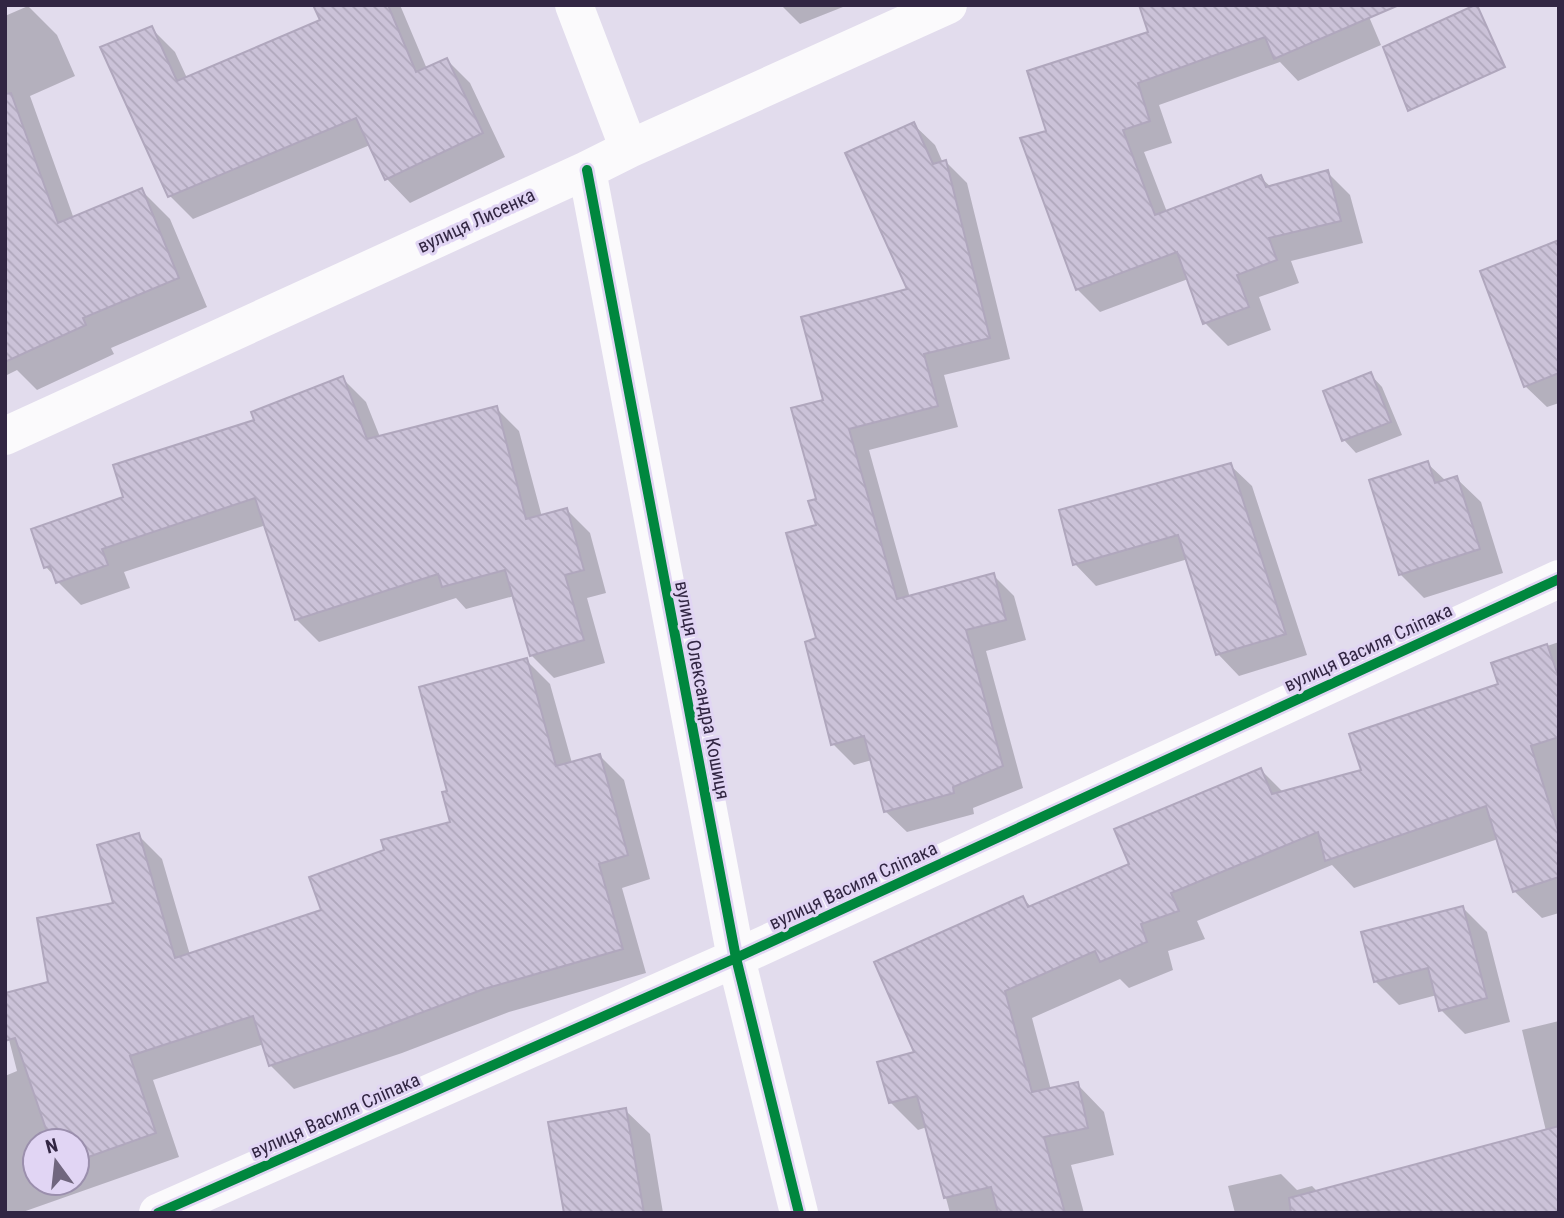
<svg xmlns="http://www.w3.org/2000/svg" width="1564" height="1218" font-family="'Roboto Condensed',sans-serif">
<defs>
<pattern id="building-back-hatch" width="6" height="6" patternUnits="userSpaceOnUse" patternTransform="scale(1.75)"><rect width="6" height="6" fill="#cbc2d8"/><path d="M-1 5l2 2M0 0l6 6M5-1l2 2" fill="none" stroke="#afa7bb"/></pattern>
</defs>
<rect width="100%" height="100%" fill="#e2dced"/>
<path fill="#0003" fill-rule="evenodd" d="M315,5H400L427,69L447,60L470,83L505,157L410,203L387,179L370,145L193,219L170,196L151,28L175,52L187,78L322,21Z
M781,5H848L800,24Z
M1364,5L1381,45L1298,81L1280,62L1159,105L1172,143L1144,152L1167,212L1261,178L1271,187L1327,172L1350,195L1363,243L1291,261L1299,283L1259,297L1271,330L1228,346L1205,323L1188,279L1100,312L1077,289L1048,132L1029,72Z
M28,6L57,35L75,76L30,96L74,219L141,190L170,219L207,307L111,348L114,354L37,390L17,370L5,376V16Z
M913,124L935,145L943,163L946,162L967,183L1010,359L944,375L958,427L869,450L910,598L993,575L1014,596L1026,640L986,651L1023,788L973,808L974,814L907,832L885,811L872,760L854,765L833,744L818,640V500L825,401L910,290Z
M1559,242V403L1547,407L1525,386Z
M1370,374L1382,387L1402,435L1356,453L1344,440L1325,392Z
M343,379L366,402L380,437L496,408L519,431L542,517L567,510L590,533L606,593L587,598L605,663L554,678L531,655L514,596L466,609L456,598L319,642L296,619L266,525L124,572L130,588L81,605L58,582L56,578L46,567L33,530L125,498L256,421Z
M1427,463L1446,481L1456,478L1481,502L1503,573L1424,598L1400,574Z
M1230,465L1252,486L1307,655L1239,676L1218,654L1188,559L1096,586L1075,564Z
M1559,642V773L1558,774L1559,913L1542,918L1514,891L1498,839L1354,888L1332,865L1197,921L1205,939L1168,951L1173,970L1129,988L1120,979L1032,1018L1051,1090L1077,1084L1104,1112L1114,1155L1071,1165L1084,1213H950L927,1127L918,1130L890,1102L916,1053L1023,898L1032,908L1131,865L1261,770L1283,792L1363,771L1501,685L1493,664Z
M526,660L550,684L572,763L600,756L624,780L650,879L622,888L646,973L509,1012L402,1053L294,1089L270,1065L264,1044L153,1080L179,1157L20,1213H5V1076L17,1071L5,1024L50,983L115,904L138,835L162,859L190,955L324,911L386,851L452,823L449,792ZM35,1141H77V1183H35Z
M1463,908L1487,932L1510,1022L1465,1034L1441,1010L1437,995L1399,1005L1375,981Z
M1559,1021V1213H1235L1228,1186L1281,1174L1297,1190L1312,1186L1318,1192L1546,1131L1522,1030Z
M625,1110L650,1134L663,1213H566Z"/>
<path fill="url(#building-back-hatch)" stroke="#b0a7bd" stroke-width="2" d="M313,5H388L416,72L447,58L483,133L385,180L356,118L168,197L100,47L152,26L177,81L320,20Z
M1139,5H1399L1274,59L1265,37L1138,83L1150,121L1123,130L1155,215L1261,175L1266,187L1328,170L1341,221L1269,238L1277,260L1237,275L1249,307L1203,324L1177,252L1076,290L1020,138L1046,131L1027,71L1148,32Z
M1475,5H1477L1505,67L1408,111L1383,47Z
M11,93L58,223L142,188L179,278L83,318L86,325L5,362V94Z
M914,122L933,164L946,160L990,338L924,354L938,406L849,429L897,599L994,573L1006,620L966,630L1003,766L953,787L954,793L884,812L864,736L831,745L805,642L816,638L786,533L816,525L808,501L816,499L791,408L823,400L801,317L907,289L845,153Z
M1559,240V373L1524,387L1480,271Z
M1371,372L1391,422L1342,441L1323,391Z
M343,376L367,439L497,406L526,519L567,508L584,570L565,575L584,640L530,656L505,570L442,587L438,574L295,620L255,498L102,549L108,565L56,583L50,566L44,568L31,529L123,497L113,465L254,420L251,412Z
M1428,461L1435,483L1457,476L1480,549L1399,575L1369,480Z
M1231,463L1286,634L1216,655L1178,535L1073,565L1059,510Z
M1547,644L1559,678V737L1531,746L1559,834V877L1513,892L1486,806L1325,861L1318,832L1171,893L1179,911L1141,924L1147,942L1100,962L1095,951L1005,991L1032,1092L1078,1082L1088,1128L1044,1137L1065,1213H998L991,1187L944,1198L917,1096L889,1103L877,1062L914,1052L874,962L1023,896L1028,907L1129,864L1114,829L1261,768L1272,794L1361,770L1349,734L1498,684L1491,663Z
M527,658L556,766L600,754L628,855L599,864L623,949L484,989L378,1029L269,1066L253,1016L130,1056L156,1133L77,1161V1141H50L15,1038L5,1041V993L48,982L37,918L113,903L97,845L139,833L175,958L321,910L309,877L384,850L381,840L450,822L442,792L447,791L419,687Z
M1463,906L1487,998L1439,1011L1428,968L1374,982L1361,932Z
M626,1108L644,1213H564L548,1122Z
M1559,1126V1213H1291L1289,1198Z"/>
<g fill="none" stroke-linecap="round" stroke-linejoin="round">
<path stroke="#fbfafc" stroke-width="38" d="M574,5L629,149
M587,170L736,958L799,1213
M5,436L587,170L629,149L948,5
M158,1213L736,958L1559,579"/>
<g stroke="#e1d5f4" stroke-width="15">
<path id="cycleway" d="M587,170L736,958L799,1213
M158,1213L736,958L1559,579"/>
</g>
<use href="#cycleway" stroke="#00873e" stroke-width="10"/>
</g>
<g text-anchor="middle" stroke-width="6" stroke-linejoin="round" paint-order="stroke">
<g font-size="19" fill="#322643" stroke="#e1d5f4">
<text transform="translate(476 220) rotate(-25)" y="7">вулиця Лисенка</text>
<text transform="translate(1368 647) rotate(-25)" y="7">вулиця Василя Сліпака</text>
<text transform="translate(703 690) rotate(79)" y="7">вулиця Олександра Кошиця</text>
<text transform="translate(853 885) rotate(-25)" y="7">вулиця Василя Сліпака</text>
<text transform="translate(335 1115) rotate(-24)" y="7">вулиця Василя Сліпака</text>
</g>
</g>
<rect width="1564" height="1218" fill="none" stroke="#322643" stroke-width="14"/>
<g transform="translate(56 1162) rotate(345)"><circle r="33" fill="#e1d5f4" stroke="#9b8fad" stroke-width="2"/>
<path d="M0-5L12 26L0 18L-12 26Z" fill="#70667e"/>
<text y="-10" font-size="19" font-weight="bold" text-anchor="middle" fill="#322643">N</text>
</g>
</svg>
